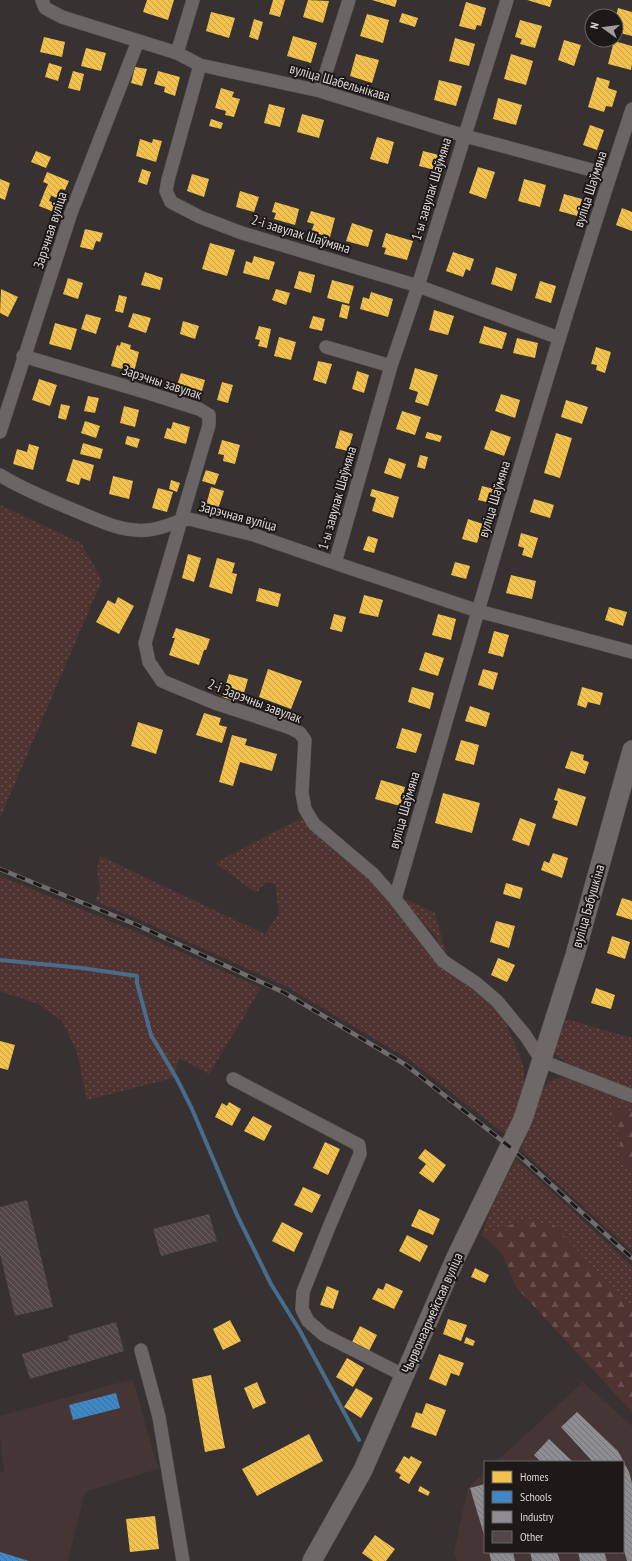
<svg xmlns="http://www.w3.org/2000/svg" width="632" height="1561" font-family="'PT Sans Narrow',sans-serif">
<defs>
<pattern id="grass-dots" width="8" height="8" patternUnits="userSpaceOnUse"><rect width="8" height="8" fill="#4f3331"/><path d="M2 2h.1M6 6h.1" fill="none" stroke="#68504e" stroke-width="1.8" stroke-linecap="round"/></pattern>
<pattern id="forest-firs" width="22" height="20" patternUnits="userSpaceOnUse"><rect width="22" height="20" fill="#4f3331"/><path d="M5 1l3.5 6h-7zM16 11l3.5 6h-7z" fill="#68504e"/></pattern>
<pattern id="homes-back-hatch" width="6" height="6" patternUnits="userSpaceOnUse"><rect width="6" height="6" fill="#f2c14e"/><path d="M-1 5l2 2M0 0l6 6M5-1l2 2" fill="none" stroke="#c6a14a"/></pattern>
<pattern id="schools-back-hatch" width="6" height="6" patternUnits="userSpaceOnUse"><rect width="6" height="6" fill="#3f88c5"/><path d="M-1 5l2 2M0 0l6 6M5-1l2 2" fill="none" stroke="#406f96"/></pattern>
<pattern id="industry-back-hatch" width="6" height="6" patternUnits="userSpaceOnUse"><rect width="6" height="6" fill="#8d8d92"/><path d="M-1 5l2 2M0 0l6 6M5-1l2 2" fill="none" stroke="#767679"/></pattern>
<pattern id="building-back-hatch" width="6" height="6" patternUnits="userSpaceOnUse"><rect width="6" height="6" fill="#524646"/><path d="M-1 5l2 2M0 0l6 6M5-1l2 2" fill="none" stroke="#6a6060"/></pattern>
</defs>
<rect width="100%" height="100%" fill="#373231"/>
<path fill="#453635" d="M133,1379L155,1459L160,1468L85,1492L68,1561H0V1473L4,1472L0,1434V1416Z
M583,1382L632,1426V1561H457L454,1552L468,1488L485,1472V1552H623V1462H496Z"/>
<path fill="url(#grass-dots)" d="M0,505L81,543L102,580L0,818Z
M302,818L309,829L370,877L504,1019C510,1033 522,1057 524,1071C526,1091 514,1117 507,1136L410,1060L287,987L140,920L95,901L100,889L97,870L100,856L265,934L279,913L275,884L266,882L256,893L215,863Z
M0,876L134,931L261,988L209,1074L179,1058L173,1078L87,1100L77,1052L62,1021L36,1003L0,991Z
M406,899L435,913L447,958L435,935L404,905Z
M566,1019L632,1038V1089C619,1083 557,1064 555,1051C554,1044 564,1027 566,1019Z
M562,1078L573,1080L632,1104V1112L613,1103L610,1113L617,1122L622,1160L632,1171V1251L521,1150L541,1092C546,1083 551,1079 562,1078Z
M516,1159L632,1266V1309L554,1225L521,1221L482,1235L492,1206Z"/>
<path fill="url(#forest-firs)" d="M613,1103L632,1112V1171L622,1160L617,1122L610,1113Z
M521,1221L554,1225L632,1309V1412L516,1287L502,1253L482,1235Z"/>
<path fill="url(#homes-back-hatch)" d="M147,0H174L168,20L143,12Z
M273,0H285L280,17L269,14Z
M308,0L329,1L323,23L303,17Z
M372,0H397L395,7Z
M527,0H552L550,7Z
M466,2L486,8L481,26L477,25L475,30L459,26Z
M618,8L632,12V36L616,32V16Z
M211,12L235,18L229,38L206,31Z
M402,13L418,18L415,27L399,22Z
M367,14L389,20L383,43L360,36Z
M254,19L263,22L258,40L249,37Z
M520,20L542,26L535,48L520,44L522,39L515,37Z
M293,36L317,43L311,63L287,56Z
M44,37L65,42L62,57L40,52Z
M455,38L475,44L469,66L449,61Z
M564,40L581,45L574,66L558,60Z
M614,41L632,46V64L631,70L608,64Z
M86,48L106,53L101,71L81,66Z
M356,54L379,60L372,83L350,76Z
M511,54L533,61L526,85L504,79Z
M49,63L62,67L58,81L45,77Z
M135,67L147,69L142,86L131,83Z
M73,71L84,74L80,91L68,88Z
M158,71L180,77L175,96L164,92L165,87L154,84Z
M597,77L610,81L608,88L617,91L612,107L606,106L604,112L588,107Z
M439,80L462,86L456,106L434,100Z
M221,88L234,92L232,97L240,99L234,117L225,115L226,111L215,108Z
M498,98L522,105L516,125L493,119Z
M269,104L285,108L280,127L264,123Z
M302,114L324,120L319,138L297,132Z
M211,119L223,123L221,129L209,126Z
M590,125L604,130L597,150L583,145Z
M377,137L394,142L388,164L370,159Z
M140,139L152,143L153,139L162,141L156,162L136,156Z
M36,151L51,157L46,168L31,162Z
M423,151L439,155L435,170L419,166Z
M478,167L495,172L486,199L469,193Z
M142,169L151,172L147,185L138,182Z
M47,172L69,181L65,190L60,189L57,198L44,193L48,184L43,182Z
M192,174L209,179L204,197L187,191Z
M0,179L10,183L5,200L0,198Z
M524,179L546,185L540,207L518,201Z
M240,191L259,197L254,212L236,207Z
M44,193L51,196L49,201L57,204L54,212L39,206Z
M564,194L582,199L577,216L559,211Z
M275,202L299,209L295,225L274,219L276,213L272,212Z
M622,208L632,212V231L616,225Z
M311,211L335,218L330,237L311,232L314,224L307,222Z
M352,223L373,230L368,247L346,241Z
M85,229L103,233L100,242L96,241L93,250L80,247Z
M386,233L413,241L407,260L384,254L386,248L382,247Z
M210,243L235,250L227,276L202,269Z
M453,252L474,259L470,271L466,269L463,277L446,271Z
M254,256L275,262L269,280L243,273L246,261L252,263Z
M496,267L517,274L512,291L491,284Z
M299,271L315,275L311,293L294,288Z
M145,272L163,278L160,290L141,285Z
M68,278L83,283L78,299L63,294Z
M332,280L354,286L349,304L327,298Z
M540,281L556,286L551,303L535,298Z
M1,289L18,297L8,317L0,313Z
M276,289L290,293L286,305L272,300Z
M371,292L393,299L388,317L360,309L363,297L369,299Z
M119,295L127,297L123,313L115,311Z
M342,304L350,306L347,319L339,317Z
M434,310L454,316L448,335L429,330Z
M133,313L151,318L146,333L128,327Z
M86,314L101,318L96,334L81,329Z
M313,316L325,319L322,331L309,328Z
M183,321L199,326L195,339L180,334Z
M55,323L77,329L71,350L49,344Z
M259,326L271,329L267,348L258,346L260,340L255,339Z
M484,326L507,333L502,349L479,343Z
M279,337L296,342L291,360L274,356Z
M517,338L538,343L535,358L513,353Z
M121,342L131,345L130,349L139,352L134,372L111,366L117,345L120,346Z
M596,347L611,352L605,373L596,370L597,365L591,364Z
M318,361L332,364L326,384L313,380Z
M415,368L438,375L428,406L415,402L418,392L409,389Z
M357,371L369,375L364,393L352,389Z
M181,373L205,380L201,395L176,388Z
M39,379L57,385L50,406L32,400Z
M222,382L233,385L228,403L217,400Z
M501,394L520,400L515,418L495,411Z
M88,396L99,398L95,413L84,411Z
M566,400L588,407L582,424L561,417Z
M61,404L70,406L66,420L58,418Z
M124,406L139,410L135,427L120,423Z
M402,411L421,417L415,435L396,429Z
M85,421L100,426L96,438L81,433Z
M173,422L190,427L186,444L164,438L167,428L171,429Z
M340,430L353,434L348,451L335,448Z
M491,430L511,437L504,456L484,449Z
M427,432L442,436L440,442L425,438Z
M556,433L572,438L560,478L544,473Z
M127,436L140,439L137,448L125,444Z
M222,440L240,445L235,464L223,461L224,455L218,454Z
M83,443L103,449L100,459L80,454Z
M29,444L39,447L33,470L13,464L17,449L27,452Z
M420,455L428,457L425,469L417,467Z
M389,458L406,464L401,479L384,473Z
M73,459L94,465L90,481L81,478L79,485L66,481Z
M206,470L219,474L215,485L202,481Z
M113,476L133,481L129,499L109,494Z
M171,480L180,483L177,492L169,489Z
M482,486L494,489L490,503L478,500Z
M211,487L224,491L218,509L206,505Z
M158,488L173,492L167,512L152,508Z
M372,489L399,497L393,518L372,511L376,498L370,496Z
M534,499L554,505L550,518L530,512Z
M468,519L483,524L477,543L462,539Z
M521,533L538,538L532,558L522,555L524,548L518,546Z
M368,536L378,539L374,553L363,550Z
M188,554L201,558L194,582L182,578Z
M217,558L235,563L232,573L237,574L232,594L209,587Z
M455,562L470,566L466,579L451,575Z
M511,575L536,581L532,599L506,593Z
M259,588L281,594L278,607L256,601Z
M364,595L383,600L378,617L359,613Z
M118,597L134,606L119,634L96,622L108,600L115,604Z
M609,607L627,612L623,626L605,620Z
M334,614L346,617L342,632L330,629Z
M438,614L456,619L451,640L432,635Z
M176,628L210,639L206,650H204L199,665L169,655L175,638H172Z
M494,631L509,635L503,657L488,653Z
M425,652L444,658L438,676L419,670Z
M268,669L302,681L291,709L259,697Z
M483,669L498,673L493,690L478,685Z
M229,674L248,679L244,693L237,691L235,701L222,697Z
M412,687L434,693L430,709L408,702Z
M582,687L603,693L600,705L588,702L586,708L577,705Z
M470,706L490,713L486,727L465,721Z
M204,713L221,718L219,725L227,727L222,743L196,735Z
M138,722L163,730L156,754L131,746Z
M402,728L422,734L416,753L396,748Z
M232,735L247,739L245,745L277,754L272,771L240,762L233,786L219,782Z
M461,740L479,745L474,765L455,760Z
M571,751L584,755L583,760L589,762L585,774L565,768Z
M381,780L405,787L400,806L375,799Z
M558,788L586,797L577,826L552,818L558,801L554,800Z
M443,793L480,803L472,833L435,823Z
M520,818L536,824L529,846L512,840Z
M553,853L568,858L562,878L541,870L544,861L549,863Z
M506,883L523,888L520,899L503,894Z
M622,898L632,901V920L616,915Z
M496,921L515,926L509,948L490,942Z
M612,936L630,942L625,959L607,953Z
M498,958L515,965L507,982L491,975Z
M596,988L615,995L611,1009L591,1003Z
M0,1041L15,1045L8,1070L0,1068Z
M229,1102L241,1109L232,1126L215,1117L222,1103L227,1106Z
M253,1116L272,1126L264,1141L244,1131Z
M325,1142L340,1149L328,1175L313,1168Z
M425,1149L446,1165L433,1183L419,1173L426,1164L418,1158Z
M303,1187L321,1195L312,1213L294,1205Z
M419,1209L440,1219L433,1235L411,1226Z
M282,1222L303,1233L294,1252L272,1241Z
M407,1235L428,1246L420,1262L399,1251Z
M475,1268L489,1275L485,1283L471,1277Z
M386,1283L403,1291L394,1309L372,1299L378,1288L383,1290Z
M327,1286L339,1291L333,1309L320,1305Z
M448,1319L467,1325L461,1341L443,1334Z
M230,1320L241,1341L223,1350L213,1329Z
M360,1326L377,1335L369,1351L352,1342Z
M466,1337L475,1341L473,1346L464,1343Z
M439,1354L464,1363L459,1376L451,1373L446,1386L429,1379Z
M347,1358L364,1368L353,1387L336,1377Z
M211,1375L225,1448L205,1452L192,1379Z
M257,1382L266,1403L253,1409L244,1388Z
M356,1388L373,1398L361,1418L344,1407Z
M426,1403L446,1410L436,1436L411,1427L416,1412L422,1414Z
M309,1434L323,1461L257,1496L242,1469Z
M404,1456L409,1459L411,1456L422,1462L409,1484L399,1478L401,1475L395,1471Z
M420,1486L430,1492L428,1496L418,1491Z
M155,1516L159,1549L130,1552L126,1519Z
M375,1535L395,1549L386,1561H373L362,1553Z"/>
<path fill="url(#schools-back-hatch)" d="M116,1393L120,1408L73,1420L69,1405Z
M0,1552L29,1561H0Z"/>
<path fill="url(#industry-back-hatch)" d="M577,1412L618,1451L629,1472L632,1483V1561H627L623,1547V1462H593L561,1427Z
M549,1439L573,1462H541L534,1455Z
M485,1484V1538L470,1488Z
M489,1552H513L515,1561H491Z
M530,1552H557L560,1561H532Z
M578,1552H604L607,1561H580Z"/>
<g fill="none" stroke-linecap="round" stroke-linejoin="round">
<path stroke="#496c89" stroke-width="4" d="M0,960L82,968L137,976V983L151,1035L177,1079L192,1109L237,1215L271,1284L300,1331L359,1440"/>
</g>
<path fill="url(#building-back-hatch)" d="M27,1200L53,1307L15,1316L0,1254V1207Z
M209,1214L217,1241L161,1256L153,1229Z
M116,1322L124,1351L30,1379L22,1354L69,1340L68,1336Z"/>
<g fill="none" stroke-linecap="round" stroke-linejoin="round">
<g stroke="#544f4e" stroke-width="14">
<path id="street" d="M42,0L45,8L62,17L177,53L200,65L320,91L465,136L610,175
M507,0L418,286L391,366L335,563L478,611L632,652
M177,53L193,0
M200,65L168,180L166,191L171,202L200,217L242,233L418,286L559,338
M320,91L349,0
M326,347L391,366
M23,356L145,392L199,409L209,415V425L145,643L149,662L162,681L215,703L288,727L300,733L305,740L302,793L305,809L314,824L373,874L395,899L443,961L476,983L497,1001L525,1035L542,1061L632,1096
M0,432L71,213L138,41
M0,475C22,489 46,498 69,508C94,518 121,533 148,530C163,529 175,521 189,519L254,535L335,563
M395,899C471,635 546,370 632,109
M233,1079L359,1145L360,1154L329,1227L303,1292L302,1309L308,1321L324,1335L405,1376
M141,1350L159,1417L183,1561"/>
</g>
<g stroke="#544f4e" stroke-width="20">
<path id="secondary" d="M312,1561L363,1470L456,1257L523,1119L575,955L632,750"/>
</g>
<use href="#street" stroke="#6a6666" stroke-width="13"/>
<use href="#secondary" stroke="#6e6867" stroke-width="19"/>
<g stroke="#706d6c" stroke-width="4.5">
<path id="rail" d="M0,869L137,925L285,993L406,1065L510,1147L632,1258"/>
</g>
<use href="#rail" stroke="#1d1919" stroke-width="3" stroke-dasharray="9" stroke-linecap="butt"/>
</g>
<g text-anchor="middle" stroke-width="4" stroke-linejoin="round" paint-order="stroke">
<g font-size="14" fill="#dcd6d5" stroke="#1d1919">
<text transform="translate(340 82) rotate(16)" y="5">вуліца Шабельнікава</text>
<text transform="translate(431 189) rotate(-73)" y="5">1-ы завулак Шаўмяна</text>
<text transform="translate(590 189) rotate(-72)" y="5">вуліца Шаўмяна</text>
<text transform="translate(50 230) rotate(-72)" y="5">Зарэчная вуліца</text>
<text transform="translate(301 234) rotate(17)" y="5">2-і завулак Шаўмяна</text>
<text transform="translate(162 382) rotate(18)" y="5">Зарэчны завулак</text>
<text transform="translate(337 498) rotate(-74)" y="5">1-ы завулак Шаўмяна</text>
<text transform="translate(494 499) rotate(-73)" y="5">вуліца Шаўмяна</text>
<text transform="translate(238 516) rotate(15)" y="5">Зарэчная вуліца</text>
<text transform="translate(255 701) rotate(21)" y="5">2-і Зарэчны завулак</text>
<text transform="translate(404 810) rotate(-74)" y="5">вуліца Шаўмяна</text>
<text transform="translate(588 906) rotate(-74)" y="5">вуліца Бабушкіна</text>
<text transform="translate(432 1313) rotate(-66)" y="5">Чырвонаармейская вуліца</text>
</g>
</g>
<rect x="484" y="1461" width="140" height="92" fill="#1d1919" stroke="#696564"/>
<rect x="492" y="1471" width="20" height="12" fill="#f2c14e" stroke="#696564"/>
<text x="520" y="1481" font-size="12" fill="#dcd6d5">Homes</text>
<rect x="492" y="1491" width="20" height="12" fill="#3f88c5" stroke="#696564"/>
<text x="520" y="1501" font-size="12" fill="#dcd6d5">Schools</text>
<rect x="492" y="1511" width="20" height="12" fill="#8d8d92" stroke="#696564"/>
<text x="520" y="1521" font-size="12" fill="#dcd6d5">Industry</text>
<rect x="492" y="1531" width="20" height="12" fill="#524646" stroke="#696564"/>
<text x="520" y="1541" font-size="12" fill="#dcd6d5">Other</text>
<g transform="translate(604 28) rotate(284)"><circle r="19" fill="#1d1919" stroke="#696564"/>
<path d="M0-3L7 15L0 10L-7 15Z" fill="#a29d9c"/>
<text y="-6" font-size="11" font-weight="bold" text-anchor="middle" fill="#dcd6d5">N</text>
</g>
</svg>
